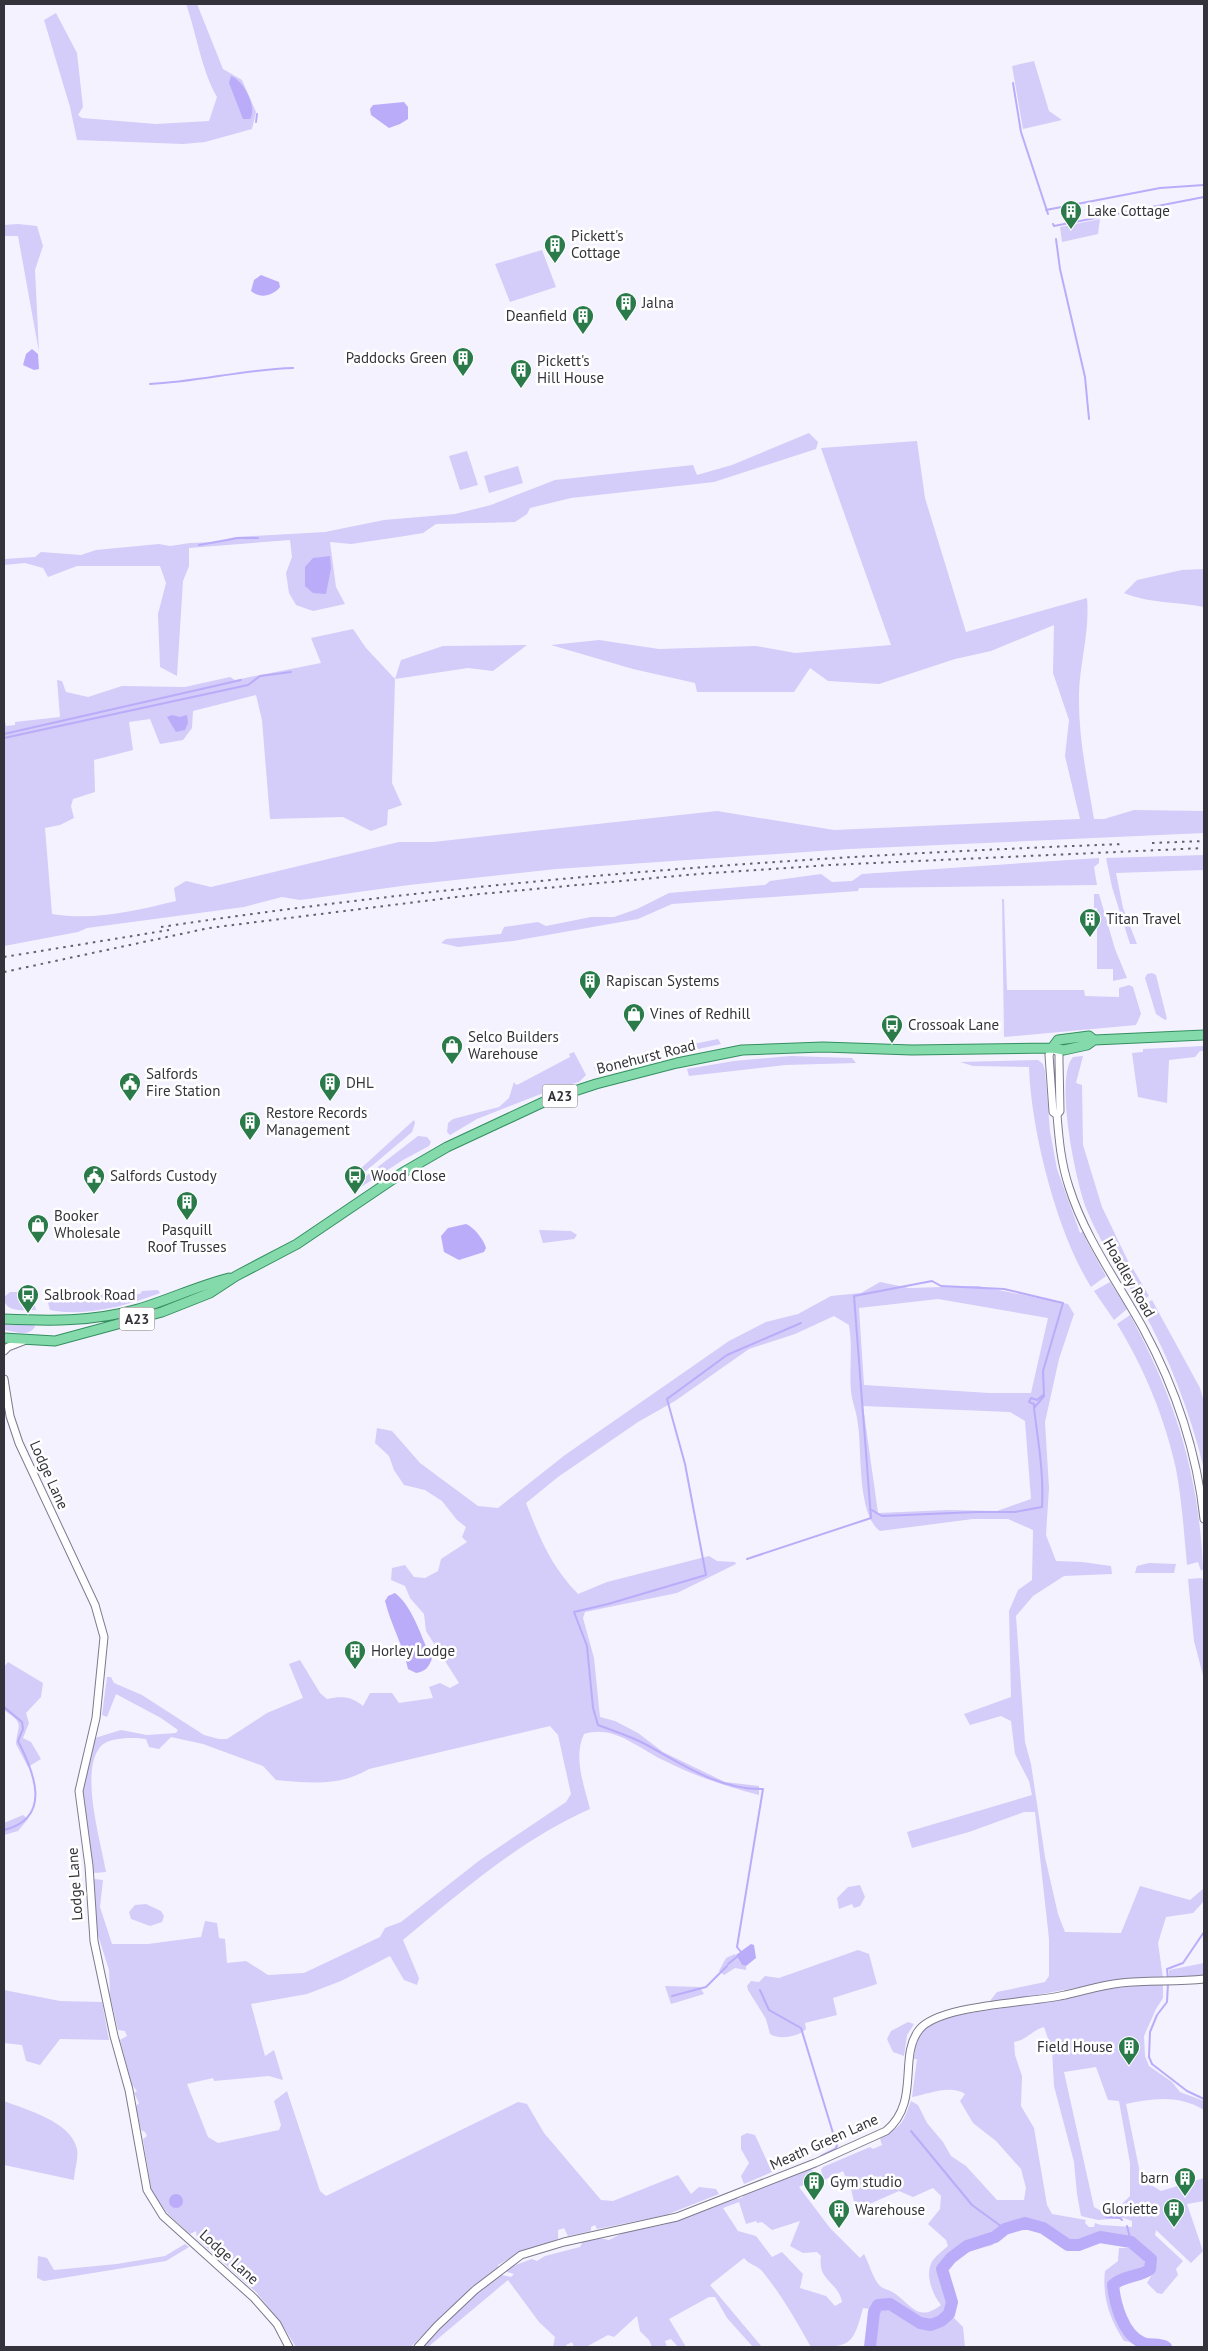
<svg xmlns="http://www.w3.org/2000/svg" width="1208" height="2351" font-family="'PT Sans',sans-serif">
<rect width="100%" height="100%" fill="#f4f2ff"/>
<path fill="#d4ccf9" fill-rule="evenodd" d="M186,4H197L223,69L242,80L256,112L252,129L205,142L183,144L77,140L70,107L44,20L56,13L77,53L83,107L78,115L82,118L156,124L209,121L217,97C201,69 197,35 186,4Z
M1034,61L1049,111L1062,120L1023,129L1012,66Z
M1100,219L1098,234L1062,242L1060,227Z
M18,224L37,226L43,246L35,270L39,352L18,236H4V225Z
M542,250L556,287L510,302L495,264Z
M809,433L818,442L816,449L714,482L571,498L530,508L527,514L515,522L436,524L423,533L405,536L351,544L330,542L336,587L345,604L313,611L296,605L289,593L286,573L292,557L290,540L189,548V566L183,581L177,676L160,667L158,614L166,583L160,566H77L48,577L43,568L25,563L4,565V559L35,557L41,552L81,555L96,550L159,544L170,546L190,543L217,542L235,537L325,532L384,520L455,514L491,505L555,480L693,465L697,475L732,465Z
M917,441L925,498L966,632L1087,598C1090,631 1080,661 1079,693C1078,736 1087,777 1094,819H1104L1134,810L1204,811V833L849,849L556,869L409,885L300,900L282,897L244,907L87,928L78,932L4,946V717L6,726L15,725V722L60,717L57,680L62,681L66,692L88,697L122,686L185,687L230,677L235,680L321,663L311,638L353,629L366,648L395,679L401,660L443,646L527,645L493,671L468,668L395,679L392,783L402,805L388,810L387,825L371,831L343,817L270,819L262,720L256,695L193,711L192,728L183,740L160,744L150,719L129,722L133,750L94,760L95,792L73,799L71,806L74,818L60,825L45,828L52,914C93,921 135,911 176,901L174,888L186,881L211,887L399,842H433L717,811L834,830L1080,819L1065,756L1069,720L1053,673L1054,625L991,651L955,659L879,684L828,681L810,668L794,692H697L695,683L633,669L551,645L599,640L659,649L756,646L795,653L891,645L821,448Z
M467,451L478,485L460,490L449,456Z
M518,466L523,483L489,493L484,476Z
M1204,569V607C1179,602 1147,603 1124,593L1137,580L1182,570Z
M1204,855V870L1116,873L1123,908L1137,944H1130L1112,887L1106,858Z
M1099,858V863L1094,867L1097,885L859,888L858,891L672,904L638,919L513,941L458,947L441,943L446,939L501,934L504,927L538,922L546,926L591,917H614L637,909L669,893L765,885L770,881L821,874L832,882L852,881L862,874Z
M1094,894H1099L1115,949L1127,978L1113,981V969H1097V908H1094Z
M1002,899H1004L1007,990H1084L1085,996L1119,997V988L1129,985L1133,987L1141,1014L1136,1025L1004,1037Z
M1152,973L1156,975L1167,1019L1165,1020L1156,1014L1145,978L1147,974Z
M718,1039L721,1044L666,1056L665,1053L669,1049Z
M1204,1046V1051H1200L1195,1057L1169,1060L1167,1103L1138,1097L1132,1053L1143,1052V1049Z
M574,1052L586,1075L579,1082L551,1090L477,1119L450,1135L447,1132L448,1123L453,1119L499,1107L509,1098L514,1082L516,1085L519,1084L570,1057L569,1054Z
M791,1056L852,1058L856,1063L785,1065L689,1076L687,1069L734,1061Z
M1083,1056L1076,1083L1082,1085L1083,1145L1102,1207L1129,1263L1118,1270C1107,1250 1094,1229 1086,1208C1076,1182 1054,1078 1073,1057Z
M653,1058L652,1063L597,1074L594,1067L630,1059L633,1062Z
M1038,1060L1043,1064L1045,1071L1050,1131L1057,1169L1080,1233L1085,1231L1086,1240L1106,1276L1091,1287C1057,1233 1031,1131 1029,1067L973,1066L960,1062Z
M414,1120L415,1123L412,1132L366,1171L347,1181Z
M418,1136L427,1137L431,1142L429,1146L403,1160L361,1187L357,1186V1183Z
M539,1230L571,1231L577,1235L574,1239L543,1243Z
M1132,1267L1149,1296L1139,1303L1121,1274Z
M880,1282L909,1288L978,1286L1068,1304L1074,1314L1059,1359L1045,1422L1049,1488L1046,1535L1056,1561L1082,1562L1111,1566L1112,1574L1064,1576L1033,1596L1016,1616L1025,1742L1031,1764L1045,1857L1058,1914L1065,1932L1121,1933L1140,1886L1190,1900L1204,1888V1901L1193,1913L1166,1917L1158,1943L1163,1978C1104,1978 1048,1996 989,2002L997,1992L1045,1982L1049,1976V1939L1035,1812H1024L969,1832L912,1848L907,1832L1032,1795L1029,1781L1015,1754L1011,1721L1001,1716L970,1725L964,1714L1011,1697L1009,1611L1018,1590L1032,1580L1033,1530L1008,1519H973L880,1531C857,1515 862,1451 858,1425C857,1413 852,1402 851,1391C849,1368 853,1350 849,1325L834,1316L795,1334L749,1349L675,1401L638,1422L558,1477L526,1503C540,1539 551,1566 578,1594L607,1582L709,1556L717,1561L735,1562L736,1564L677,1593L585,1612L583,1618L594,1658L600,1717L615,1721L638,1733L663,1752L725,1782L759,1786V1795C727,1787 695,1776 665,1761C639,1749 614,1724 584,1734C573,1757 584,1785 590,1809C523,1838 459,1893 403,1940L419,1978L417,1985L404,1980L390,1956L341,1981L307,1994L251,2004L265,2056L274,2050L283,2080L269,2076L214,2081L213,2078L187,2084L208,2137L218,2143L279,2130L281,2125L274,2101L287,2091L320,2191L326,2196L518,2102L527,2104L544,2133L601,2200L613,2201L678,2175L691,2194L699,2187L716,2189L719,2194L666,2215L597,2229L595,2225L591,2227V2231L568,2236L564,2228L558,2230V2239L517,2254L498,2265V2268L476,2286H472C457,2307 430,2326 411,2347H296L281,2323L257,2293L197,2239L196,2231L190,2234L168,2214L152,2193L143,2139L147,2136L145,2132L141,2130L136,2106L139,2103L134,2093L137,2091L132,2085L120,2040L127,2036L125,2031L118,2030L110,1995L109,1970L96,1929L94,1879L103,1880L100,1907L112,1944H148L201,1937L205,1921L217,1923L219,1938L225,1939L227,1963L246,1961L268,1975L304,1973L380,1937L385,1928L401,1922L480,1860L566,1802L571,1794L558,1735L550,1726L369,1769C338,1787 310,1783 276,1780L263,1766L203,1744L171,1737L159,1749L149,1747L146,1739C135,1737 109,1737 101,1746C79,1770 101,1842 106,1872L94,1873L83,1791L95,1738L121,1730L147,1735L176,1733L178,1730L161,1718L116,1694L107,1717L102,1715L107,1677H111L114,1683L142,1695L204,1735L219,1739H227L267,1713L303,1698L289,1664L300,1660L320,1693L327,1699C342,1696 351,1696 363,1706L370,1693H392L399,1703L433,1698L429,1687L440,1683L450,1688L459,1683L426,1631L424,1614L410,1598L405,1586L391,1580L392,1568L405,1565L414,1577L425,1578L438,1571L441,1559L467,1542L462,1537L466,1527L457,1520L442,1501L425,1490L404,1485L394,1470L389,1456L375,1443L377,1428L392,1431L420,1463L478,1506L498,1508L565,1455L729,1341L766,1322L798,1314L831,1296L861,1293ZM938,1299L1048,1318L1031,1393H989L864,1385L859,1308ZM863,1406L1010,1412L1025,1421L1031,1499L997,1511L948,1510L878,1513Z
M1110,1282L1127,1309L1114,1320L1094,1291Z
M158,1290L160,1293C126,1306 86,1317 50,1310L46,1296L55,1292L98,1295L140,1294L142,1291Z
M10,1292H29L33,1298L36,1310C23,1310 4,1313 4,1297Z
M1152,1300L1200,1388L1204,1402V1469C1190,1412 1170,1359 1141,1307Z
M1130,1315C1175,1398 1199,1474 1203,1569L1201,1571L1198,1562L1187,1565C1184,1533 1182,1501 1176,1469C1165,1418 1144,1368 1117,1324Z
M4,1323L34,1325L35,1327C27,1338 15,1331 4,1330Z
M1149,1563L1176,1564L1174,1573H1135L1137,1566Z
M1202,1578L1204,1584V1679L1194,1641L1188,1579Z
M8,1662L43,1683L41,1697L26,1713L29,1723L23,1738L31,1742L41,1759L28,1767L16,1744C18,1722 25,1725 4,1710V1667Z
M23,1815L28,1819L18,1831L4,1835V1823Z
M860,1885L865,1897L860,1906L854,1908L852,1904L839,1909L837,1898L848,1887Z
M146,1904L161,1911L164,1916L162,1922L150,1926L131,1919L129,1912L135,1905Z
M858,1950L869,1954L877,1984L833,1998L837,2015L805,2023L806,2029C798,2037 780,2040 770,2034L766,2019L748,1990L747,1986L751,1981L759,1982L765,1976L779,1978Z
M735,1954L742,1965L746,1966V1970L735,1968L724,1975L719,1971L726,1958Z
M1204,1963V1975L1169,1979V1970Z
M1147,1985H1163V1998L1156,2009L1144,2036L1145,2056L1149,2066L1172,2082L1180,2092L1204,2101V2110C1179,2095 1153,2098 1126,2104L1140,2173L1144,2172L1148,2183L1161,2191L1204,2178V2201L1187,2204L1203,2251L1191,2263L1156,2230L1155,2235L1183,2261L1176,2269L1178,2275L1162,2294L1157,2293L1147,2283L1153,2273L1154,2262L1133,2240L1101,2234L1082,2242H1074L1044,2225L1025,2221L1005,2226L990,2237L993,2245C974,2250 956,2253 947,2272L940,2275C941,2287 948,2297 947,2309C923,2332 917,2310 894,2303C890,2301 884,2302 878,2301L870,2309L863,2308C853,2346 850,2347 811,2347C796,2321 782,2295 762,2271C757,2265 749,2265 744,2258L710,2285L762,2347H753L727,2318L715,2297H709L669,2319L686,2347H678L671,2339L665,2341L667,2347H652L649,2340L640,2331L637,2316L614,2337L608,2335L586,2347H574L572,2342L566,2345L567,2347H553L555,2337L539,2322L508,2280L428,2347H422L449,2317L495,2277L502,2275L511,2277L514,2274L507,2272V2268L532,2259L537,2261L545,2256L580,2247L583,2241L599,2238L609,2240L625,2232L663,2225L737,2196L738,2199L743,2197V2194L810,2169L815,2172L818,2178L799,2187L830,2228L860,2258L864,2254C869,2263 873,2279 880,2286C883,2289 890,2290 894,2293C912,2305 918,2323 941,2305C932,2294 924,2273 933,2260C937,2255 943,2250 948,2246L946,2240L928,2224L940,2209L941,2196L933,2188L913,2197L899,2191L856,2210L851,2189L843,2171L824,2180L821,2170L823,2167L870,2147L873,2149L882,2145L880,2139C902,2125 902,2125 911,2101L918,2105L927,2123L943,2142L951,2156L966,2166L997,2200H1024L1026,2188L1021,2169L996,2141L973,2123L960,2101L965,2094C951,2084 928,2094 912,2097L917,2059H914L915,2045L922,2030L945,2017L1080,1996L1106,1989ZM1044,2027L1052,2050L1054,2086L1074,2162L1077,2194L1081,2216L1098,2220L1124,2218L1132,2221V2227L1101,2225L1095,2223L1094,2227H1089L1085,2223L1086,2220L1052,2214L1047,2205L1034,2128L1021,2106L1022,2076L1015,2055L1014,2042C1027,2040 1032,2030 1044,2027ZM1096,2067L1108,2100L1119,2101L1130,2163V2196L1121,2205L1101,2211L1094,2207L1064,2072ZM739,2202L746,2224L756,2221L757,2223L762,2222L772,2230L800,2221L790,2246L803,2253L817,2252L821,2256C817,2281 838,2281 842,2302L835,2306L826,2296L800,2288L803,2274L782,2252L772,2257L756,2236L738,2231L723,2208Z
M665,1986L700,1987L704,1994L671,2004Z
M4,1990L60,2001L102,2002L109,2040L60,2039L40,2065L26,2061L22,2045L4,2043Z
M908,2022L914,2024L907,2035L904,2056L893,2052L887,2039L891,2031Z
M4,2101C26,2110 71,2121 77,2149C79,2157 74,2172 74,2180L4,2165Z
M747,2133L755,2135L772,2172L744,2184L741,2176L749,2163L741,2149V2136Z
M185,2244L189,2247L166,2261L44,2281L37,2278L38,2256L47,2258L54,2270L117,2264L165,2256Z
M1119,2248H1131L1144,2258L1145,2265L1110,2280C1105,2301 1121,2323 1131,2342L1124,2341C1110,2320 1102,2297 1105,2271L1118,2261Z
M882,2309C915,2311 909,2343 954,2318L963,2327L965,2347H876L877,2316Z"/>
<path fill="#bbacf9" d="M231,76C243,80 258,107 250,119H243L229,83Z
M404,102L408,107V119L400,124L389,128L371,115L370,109L373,105Z
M261,275L279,282L280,287C273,296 260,299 251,291L254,280Z
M32,349L38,354L39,369L34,370L23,365L26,354Z
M330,556L331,568L326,594L313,593L305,586V567L313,558Z
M172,715L180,717L187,715L188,723L185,730L176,732L167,717Z
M466,1224C474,1227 484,1240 486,1248L484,1252L459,1260L444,1252L441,1236L448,1228Z
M395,1593C414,1608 421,1638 432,1659C428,1668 426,1671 416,1673L408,1669C403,1645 391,1625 385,1601L388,1596Z
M751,1944L754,1945L756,1958L746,1966L742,1965L736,1955Z
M169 2201a7 7 0 1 1 14 0a7 7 0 1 1-14 0Z"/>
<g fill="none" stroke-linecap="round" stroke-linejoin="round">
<path stroke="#bbacf9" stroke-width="2" d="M1013,83L1021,132L1048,214
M256,122L257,114
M1046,210L1160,188L1204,185
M1053,224L1054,226L1204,197
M1056,239L1060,269L1085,377L1089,419
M150,384C198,382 245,369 293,368
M199,545L238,538H258
M4,734L241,680
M4,738L248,685L260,676L291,672
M870,1509L882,1516L977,1512H1015L1042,1507C1044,1473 1038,1441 1034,1408
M747,1559L871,1518L854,1296L932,1281L941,1286L1004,1289L1063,1303L1043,1371L1044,1396L1034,1408V1404L1029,1402L1031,1398L1037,1400L1043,1395
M4,1707L22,1722L23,1729L18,1741C34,1772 53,1818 4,1830
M741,1952L737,1947L763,1789C719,1790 682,1764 645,1744C630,1736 613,1731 598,1725L593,1708L587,1646L574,1612L608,1604L706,1575L685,1464L667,1399L727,1355L801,1323
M728,1964L738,1956
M1168,1979L1167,1969L1183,1963L1204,1932
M1168,1984L1167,2002L1157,2015L1150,2032L1149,2057L1152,2064L1187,2091L1204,2099
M760,1990L769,2010L801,2028L837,2146L835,2149L821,2156
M672,1996L706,1987L727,1966
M911,2131L972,2205L1005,2229
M1106,2217L1120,2218L1122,2220
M1127,2226L1131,2242"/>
<path stroke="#bbacf9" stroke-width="12" d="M870,2347L874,2312L878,2305L890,2304L920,2323L931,2325L941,2321L949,2314L952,2302L942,2269L951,2258L967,2246L995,2237L1005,2229L1025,2223L1043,2228L1068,2245H1079L1100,2237L1131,2242L1151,2259L1150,2269C1140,2277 1124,2275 1113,2285C1115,2304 1123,2335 1143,2343C1151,2346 1158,2343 1166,2347"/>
<g stroke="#7d7a8d" stroke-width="9">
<path id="minor" d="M1057,1115L1060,1111L1059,1061V1053L1052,1048L1049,1055L1053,1112L1057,1115C1059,1140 1061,1163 1069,1187C1085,1238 1117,1281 1143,1328C1175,1387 1197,1452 1204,1519
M4,1351L8,1347L26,1340
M4,1379L10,1416L19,1443L95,1605L104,1637L96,1718L79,1791L89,1866L94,1941L114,2036L129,2090L147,2190L163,2216L254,2298L277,2324L289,2347
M418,2347L437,2326L475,2290L521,2255L564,2242L677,2217L815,2163L886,2131C921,2102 898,2057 919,2030C939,2004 1032,2003 1065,1995C1084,1991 1101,1985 1121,1983C1148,1980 1177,1982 1204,1979"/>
</g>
<g stroke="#338f5f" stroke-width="11">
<path id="major" d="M1052,1048L1058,1040L1089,1036L1094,1040
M4,1319C49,1321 93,1322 138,1309C169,1300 197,1286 229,1278
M4,1338L55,1341L162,1312L210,1293L236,1276L297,1244L402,1173L447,1147L550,1099L596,1084L677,1063L742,1050L823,1047L912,1050L1052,1048L1064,1050L1087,1045L1094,1040L1204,1035"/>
</g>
<use href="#minor" stroke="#fff" stroke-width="7"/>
<use href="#major" stroke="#85daab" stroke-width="9"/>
<path stroke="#63626b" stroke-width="2" stroke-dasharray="2.5 5" stroke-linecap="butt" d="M1152,843L1204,841
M161,927C481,879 802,856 1124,844
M4,957L169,930
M4,972L209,928L480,894L698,874L830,865L1204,848"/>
</g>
<defs>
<g id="building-pin" transform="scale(1.125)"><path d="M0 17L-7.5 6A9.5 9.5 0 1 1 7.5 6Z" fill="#2a7a4a" stroke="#fff"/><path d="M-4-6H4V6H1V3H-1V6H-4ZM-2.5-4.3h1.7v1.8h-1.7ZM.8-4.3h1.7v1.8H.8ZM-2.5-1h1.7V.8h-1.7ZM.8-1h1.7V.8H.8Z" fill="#fff"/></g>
<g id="shop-pin" transform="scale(1.125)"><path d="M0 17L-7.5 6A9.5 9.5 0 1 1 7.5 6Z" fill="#2a7a4a" stroke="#fff"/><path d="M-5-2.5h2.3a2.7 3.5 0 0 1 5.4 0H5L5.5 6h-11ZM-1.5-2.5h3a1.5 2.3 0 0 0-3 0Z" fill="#fff"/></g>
<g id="bus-pin" transform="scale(1.125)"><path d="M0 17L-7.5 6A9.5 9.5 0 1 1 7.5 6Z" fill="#2a7a4a" stroke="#fff"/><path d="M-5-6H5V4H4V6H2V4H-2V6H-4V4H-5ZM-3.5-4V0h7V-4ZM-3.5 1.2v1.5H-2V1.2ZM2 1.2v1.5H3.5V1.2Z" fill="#fff"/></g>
<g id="civic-pin" transform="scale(1.125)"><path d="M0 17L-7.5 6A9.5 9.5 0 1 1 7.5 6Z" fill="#2a7a4a" stroke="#fff"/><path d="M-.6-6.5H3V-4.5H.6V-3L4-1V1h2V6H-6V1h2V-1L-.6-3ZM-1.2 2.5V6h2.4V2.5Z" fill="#fff"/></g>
</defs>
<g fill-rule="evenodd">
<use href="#building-pin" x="1071" y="211"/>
<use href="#building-pin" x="555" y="245"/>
<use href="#building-pin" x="626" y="303"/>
<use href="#building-pin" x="583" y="316"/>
<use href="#building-pin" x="463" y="358"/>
<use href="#building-pin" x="521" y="370"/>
<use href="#building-pin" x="1090" y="919"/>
<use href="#building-pin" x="590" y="981"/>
<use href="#shop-pin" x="634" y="1014"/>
<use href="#bus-pin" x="892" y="1025"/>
<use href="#shop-pin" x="452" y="1046"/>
<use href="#civic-pin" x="130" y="1083"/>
<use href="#building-pin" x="330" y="1083"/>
<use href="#building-pin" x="250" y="1122"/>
<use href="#civic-pin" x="94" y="1176"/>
<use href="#bus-pin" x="355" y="1176"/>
<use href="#building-pin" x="187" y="1202"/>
<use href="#shop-pin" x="38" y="1225"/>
<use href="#bus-pin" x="28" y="1295"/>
<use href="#building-pin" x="355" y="1651"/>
<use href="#building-pin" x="1129" y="2047"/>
<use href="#building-pin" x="1185" y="2178"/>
<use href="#building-pin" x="814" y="2182"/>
<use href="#building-pin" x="1174" y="2209"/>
<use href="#building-pin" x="839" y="2210"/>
</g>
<g text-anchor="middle" stroke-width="5" stroke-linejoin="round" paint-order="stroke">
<g fill="#fff" stroke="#717076" stroke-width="1">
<rect x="542.5" y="1084.5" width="35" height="23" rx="4"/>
<rect x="119.5" y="1307.5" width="35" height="23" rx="4"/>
</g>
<g font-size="14" font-weight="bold" fill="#34333b">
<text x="560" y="1101">A23</text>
<text x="137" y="1324">A23</text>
</g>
<g font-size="15" fill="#34333b" stroke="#fff" text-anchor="start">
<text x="1087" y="216">Lake Cottage</text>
<text x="571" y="241">Pickett's<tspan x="571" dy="17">Cottage</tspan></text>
<text x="642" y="308">Jalna</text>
<text x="567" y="321" text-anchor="end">Deanfield</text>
<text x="447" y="363" text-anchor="end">Paddocks Green</text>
<text x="537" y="366">Pickett's<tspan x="537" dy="17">Hill House</tspan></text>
<text x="1106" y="924">Titan Travel</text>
<text x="606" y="986">Rapiscan Systems</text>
<text x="650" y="1019">Vines of Redhill</text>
<text x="908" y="1030">Crossoak Lane</text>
<text x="468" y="1042">Selco Builders<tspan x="468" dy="17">Warehouse</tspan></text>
<text x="146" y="1079">Salfords<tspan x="146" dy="17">Fire Station</tspan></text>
<text x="346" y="1088">DHL</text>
<text x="266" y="1118">Restore Records<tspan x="266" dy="17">Management</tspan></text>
<text x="110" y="1181">Salfords Custody</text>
<text x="371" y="1181">Wood Close</text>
<text x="54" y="1221">Booker<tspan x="54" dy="17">Wholesale</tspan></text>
<text x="187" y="1235" text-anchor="middle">Pasquill<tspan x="187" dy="17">Roof Trusses</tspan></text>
<text x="44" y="1300">Salbrook Road</text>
<text x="371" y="1656">Horley Lodge</text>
<text x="1113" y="2052" text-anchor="end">Field House</text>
<text x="1169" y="2183" text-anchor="end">barn</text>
<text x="830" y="2187">Gym studio</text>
<text x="1158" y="2214" text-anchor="end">Gloriette</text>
<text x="855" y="2215">Warehouse</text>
</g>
<g font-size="15" fill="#34333b" stroke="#fff">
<text transform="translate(646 1057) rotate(-14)" y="5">Bonehurst Road</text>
<text transform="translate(1129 1278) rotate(60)" y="5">Hoadley Road</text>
<text transform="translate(49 1475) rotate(66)" y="5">Lodge Lane</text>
<text transform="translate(75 1884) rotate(-94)" y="5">Lodge Lane</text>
<text transform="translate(824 2142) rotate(-24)" y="5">Meath Green Lane</text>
<text transform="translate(229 2257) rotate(42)" y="5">Lodge Lane</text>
</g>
</g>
<rect width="1208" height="2351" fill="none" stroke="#34333b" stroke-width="10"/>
</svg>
